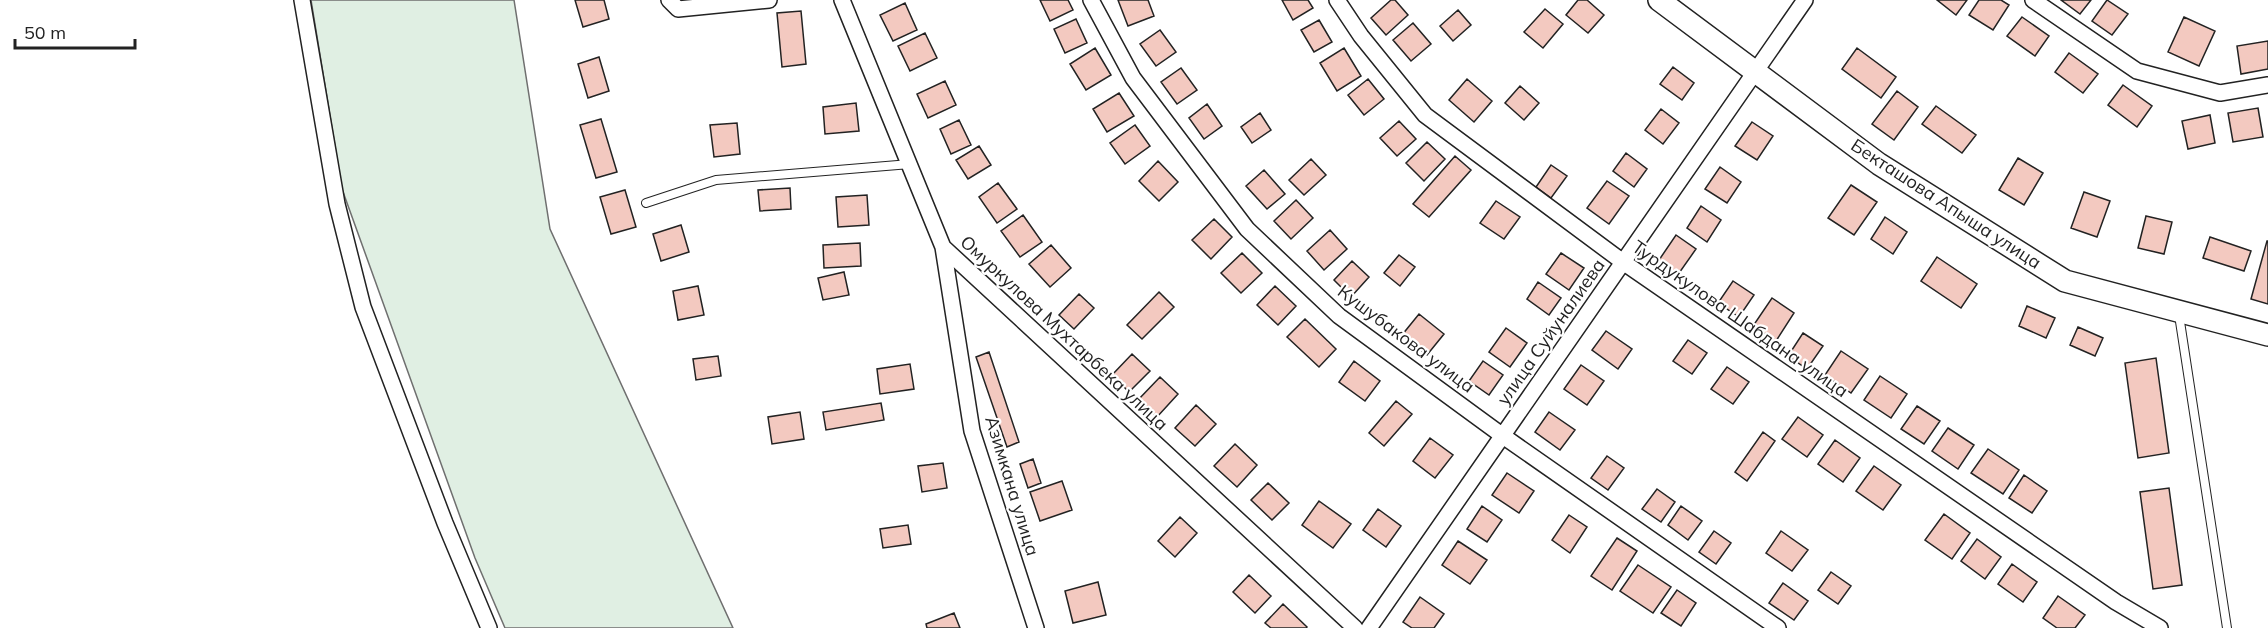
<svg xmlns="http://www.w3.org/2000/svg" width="2268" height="628" font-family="Mulish,sans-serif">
<rect width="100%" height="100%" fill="#fff"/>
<path fill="#e0efe3" stroke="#6f6f6f" stroke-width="1.5" d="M311,0H514L550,229L733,628H505L475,558L342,189Z"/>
<path fill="#f3c9c0" stroke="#222" stroke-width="1.5" d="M575,0H604L609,19L583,27Z
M1040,0H1068L1073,10L1050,21Z
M1118,0H1148L1154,16L1128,26Z
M1282,0H1308L1313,8L1293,20Z
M1391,0H1395L1408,15L1386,35L1371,18Z
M1578,0H1587L1604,15L1588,33L1566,15Z
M1937,0H1967L1956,15Z
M1979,0H2001L2009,5L1993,30L1969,15Z
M2061,0H2091L2080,14Z
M2107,0L2128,14L2112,35L2092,21Z
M905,3L917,30L893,41L880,15Z
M1545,9L1563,24L1543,48L1524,32Z
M1458,10L1471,25L1453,41L1440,26Z
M801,11L806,64L782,67L777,13Z
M2022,17L2049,36L2035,56L2007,36Z
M2184,17L2215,31L2199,66L2168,52Z
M1076,19L1087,43L1065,53L1054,29Z
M1319,20L1332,42L1314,52L1301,30Z
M1413,23L1431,44L1411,61L1393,40Z
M1160,30L1176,52L1156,66L1140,44Z
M925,33L937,58L910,71L898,46Z
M2268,41V69L2241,74L2237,46Z
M1095,48L1111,75L1086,90L1070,64Z
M1344,48L1361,76L1337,91L1320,63Z
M1857,48L1896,77L1881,98L1842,69Z
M2069,53L2098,74L2083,93L2055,72Z
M599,57L609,91L588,98L578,64Z
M1673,67L1694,83L1682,100L1660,84Z
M1181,68L1197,90L1177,104L1161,82Z
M1368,79L1384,99L1364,115L1348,95Z
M1467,79L1492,101L1474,122L1449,100Z
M945,81L956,105L928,118L917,94Z
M2123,85L2152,106L2137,127L2108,105Z
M1520,86L1539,103L1524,120L1505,103Z
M1897,91L1918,107L1894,140L1872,124Z
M1119,93L1134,116L1107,132L1093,109Z
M856,103L859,131L825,134L823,107Z
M1207,104L1222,126L1204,139L1189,118Z
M1936,106L1976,135L1962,153L1922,124Z
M2258,108L2263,137L2233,142L2228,113Z
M1661,109L1679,123L1663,144L1645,130Z
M1260,113L1271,130L1252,143L1241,127Z
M2210,115L2215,143L2188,149L2182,121Z
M601,119L617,172L596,178L580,125Z
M959,120L971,145L951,154L940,129Z
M1399,121L1416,139L1397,156L1380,138Z
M1752,122L1773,136L1757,160L1735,146Z
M737,123L740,154L714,157L710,125Z
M1135,125L1150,146L1125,164L1110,143Z
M1427,142L1445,159L1424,181L1406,163Z
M979,146L991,165L968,179L956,160Z
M1626,153L1647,169L1634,187L1613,171Z
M1455,156L1471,170L1429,217L1413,204Z
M2018,158L2043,173L2024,205L1999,190Z
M1311,159L1326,175L1304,195L1289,180Z
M1158,161L1178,182L1159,201L1139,181Z
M1551,165L1567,176L1551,198L1536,187Z
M1720,167L1741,182L1727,203L1705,189Z
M1264,170L1285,194L1267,209L1246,186Z
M1607,181L1629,196L1609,224L1587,208Z
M998,183L1017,209L997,223L979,197Z
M1851,185L1877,202L1854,235L1828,218Z
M790,188L791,209L760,211L758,190Z
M625,190L636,227L611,234L600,197Z
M2084,192L2110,201L2097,237L2071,228Z
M867,195L869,225L838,227L836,197Z
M1296,200L1313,218L1291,239L1274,221Z
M1496,201L1520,217L1504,239L1480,223Z
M1701,206L1721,220L1707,242L1687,228Z
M1023,215L1042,242L1020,257L1001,231Z
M2146,216L2172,222L2164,254L2138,248Z
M1885,217L1907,232L1893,254L1871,239Z
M1214,219L1232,237L1211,259L1192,240Z
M681,225L689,252L661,261L653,234Z
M1330,230L1347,249L1324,270L1307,251Z
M1676,235L1696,249L1677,276L1657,263Z
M2210,237L2251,251L2244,271L2203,258Z
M2267,241H2268V304L2251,299Z
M860,243L861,266L824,268L823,245Z
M1051,245L1071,268L1050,287L1029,264Z
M1242,253L1262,273L1241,293L1221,273Z
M1561,253L1584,268L1569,290L1546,274Z
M1399,255L1415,267L1400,286L1384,273Z
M1937,257L1977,284L1961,308L1921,281Z
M1352,261L1369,277L1351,297L1334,280Z
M844,272L849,295L823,300L818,278Z
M1733,281L1754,295L1739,317L1718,303Z
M1538,282L1561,298L1549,315L1527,299Z
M698,286L704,315L678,320L673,291Z
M1275,286L1296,306L1278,325L1257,305Z
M1159,292L1174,307L1142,339L1127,325Z
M1079,294L1094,308L1074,329L1059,315Z
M1772,298L1794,313L1776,341L1753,326Z
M2027,306L2055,318L2046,338L2019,326Z
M1419,314L1444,334L1427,355L1402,335Z
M1305,319L1336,349L1319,367L1287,337Z
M2078,327L2103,338L2095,356L2070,345Z
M1506,328L1527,343L1510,367L1489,352Z
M1606,331L1632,349L1618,369L1592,350Z
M1803,333L1823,346L1807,369L1788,356Z
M1688,340L1707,353L1692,374L1673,361Z
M1841,351L1868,369L1851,393L1825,375Z
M989,352L1019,442L1007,447L976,357Z
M1132,354L1150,371L1129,392L1112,375Z
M718,356L721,376L696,380L693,359Z
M2156,358L2169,453L2138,458L2125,363Z
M1354,361L1380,381L1365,401L1339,382Z
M1483,361L1503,375L1489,395L1469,381Z
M910,364L914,389L880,394L877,369Z
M1581,365L1604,381L1587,405L1564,389Z
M1727,367L1749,382L1733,404L1711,389Z
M1880,376L1907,394L1891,418L1864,400Z
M1160,377L1178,394L1157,417L1138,400Z
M1396,401L1412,414L1384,446L1369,433Z
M881,403L884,420L826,430L823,412Z
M1196,405L1216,424L1195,446L1175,428Z
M1917,406L1940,421L1924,444L1901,429Z
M800,412L804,439L772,444L768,417Z
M1549,412L1575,430L1560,450L1535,432Z
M1798,417L1823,435L1807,457L1782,439Z
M1948,428L1974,445L1958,469L1932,451Z
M1763,432L1775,441L1747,481L1735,472Z
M1430,438L1453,455L1435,478L1413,461Z
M1835,440L1860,458L1843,482L1818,464Z
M1235,444L1257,465L1237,487L1214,466Z
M1988,449L2019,470L2003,494L1971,473Z
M1607,456L1624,468L1608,490L1591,478Z
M1033,459L1041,483L1028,488L1020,464Z
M943,463L947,488L922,492L918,466Z
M1874,466L1901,485L1883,510L1856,491Z
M1507,473L1534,491L1519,513L1492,495Z
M2024,475L2047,491L2032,513L2009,498Z
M1062,481L1072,510L1040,521L1030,492Z
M1268,483L1289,503L1272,520L1251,500Z
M2169,488L2182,585L2153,589L2140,492Z
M1657,489L1675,502L1661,522L1642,509Z
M1319,501L1351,524L1333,548L1302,525Z
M1482,506L1502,520L1487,542L1467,529Z
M1681,506L1702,521L1688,540L1668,525Z
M1378,509L1401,526L1386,547L1363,530Z
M1944,514L1970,533L1952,559L1925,540Z
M1569,515L1587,527L1570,553L1552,540Z
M1180,517L1197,533L1175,557L1158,541Z
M908,525L911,544L883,548L880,529Z
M1714,531L1731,543L1716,564L1699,552Z
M1781,531L1808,550L1792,571L1766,553Z
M1617,538L1637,551L1612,590L1591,576Z
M1977,539L2001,557L1985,579L1961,561Z
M1458,541L1487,560L1470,584L1442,565Z
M2012,564L2037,582L2023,602L1998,584Z
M1638,565L1671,587L1653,613L1620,591Z
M1831,572L1851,586L1838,604L1818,590Z
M1249,575L1271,596L1255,613L1233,592Z
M1098,582L1106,615L1073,623L1065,591Z
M1783,583L1808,601L1794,620L1769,603Z
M1677,590L1696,603L1681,626L1661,613Z
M2058,596L2085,615L2075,628H2057L2043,618Z
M1420,597L1444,614L1434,628H1412L1403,622Z
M1283,604L1307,627L1306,628H1271L1265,623Z
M954,613L960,628H927L926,624Z"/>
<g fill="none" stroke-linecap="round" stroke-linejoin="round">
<g stroke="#222" stroke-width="10">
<path id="lane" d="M646,203L716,180L910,164
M2179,315L2227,628"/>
</g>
<g stroke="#222" stroke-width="18">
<path id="street" d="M302,0L337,204L363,307L445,523L489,628
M669,0L678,9L769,0
M842,0L943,247L1355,628
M1091,0L1133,78L1247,229L1339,316L1503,436L1778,628
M1337,0L1361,36L1425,115L1623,262L2116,602L2160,628
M2033,0L2137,71L2220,93L2268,85
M943,247L972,431L1036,628
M1369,628L1805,0"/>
</g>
<g stroke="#222" stroke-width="24">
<path id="secondary" d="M1659,0L1879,164L2065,281L2268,335"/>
</g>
<use href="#lane" stroke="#fff" stroke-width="8"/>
<use href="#street" stroke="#fff" stroke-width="15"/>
<use href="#secondary" stroke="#fff" stroke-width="21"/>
</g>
<g text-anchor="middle" stroke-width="4.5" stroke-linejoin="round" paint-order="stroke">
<g font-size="18" fill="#222" stroke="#fff">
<text transform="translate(1946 204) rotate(33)" y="6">Бекташова Апыша улица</text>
<text transform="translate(1740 319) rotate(35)" y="6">Турдукулова Шабдана улица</text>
<text transform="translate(1551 332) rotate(-55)" y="6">улица Суйуналиева</text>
<text transform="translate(1064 333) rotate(43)" y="6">Омуркулова Мухтарбека улица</text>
<text transform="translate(1406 339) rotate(37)" y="6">Кушубакова улица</text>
<text transform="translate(1012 486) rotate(73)" y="6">Азимкана улица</text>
</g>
</g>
<path d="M15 39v9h120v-9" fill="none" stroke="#222222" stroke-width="3"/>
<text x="24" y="39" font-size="18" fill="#222222" stroke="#ffffff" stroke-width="4.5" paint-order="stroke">50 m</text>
</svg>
